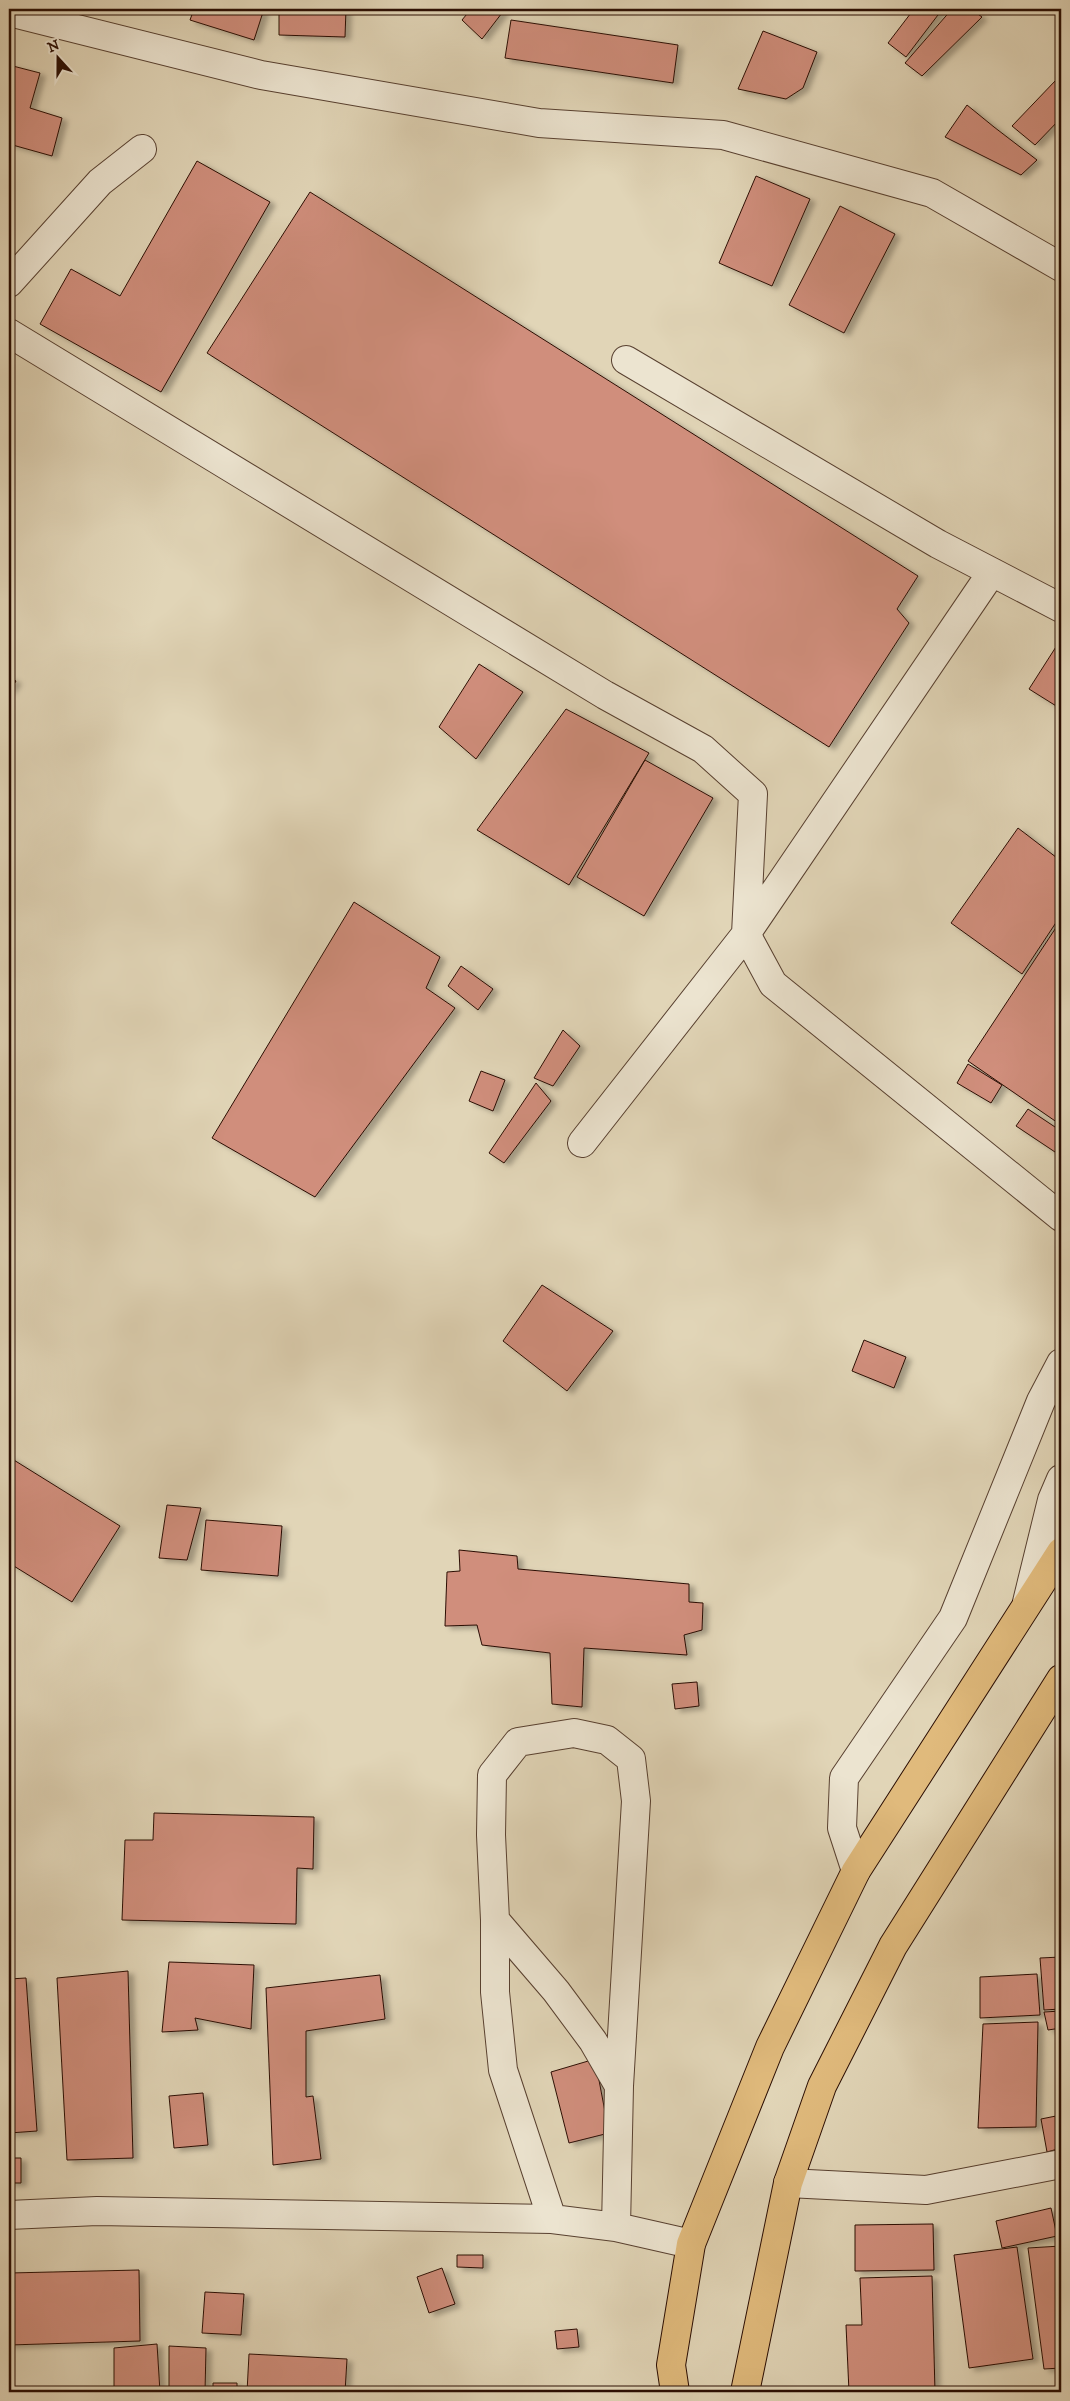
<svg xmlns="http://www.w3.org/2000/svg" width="1070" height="2401" font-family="'IM FELL DW Pica',serif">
<defs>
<filter id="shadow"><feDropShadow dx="5.5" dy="3" stdDeviation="2.5" flood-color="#0004"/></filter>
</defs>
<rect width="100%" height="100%" fill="#e1d5b7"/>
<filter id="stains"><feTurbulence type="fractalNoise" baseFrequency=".004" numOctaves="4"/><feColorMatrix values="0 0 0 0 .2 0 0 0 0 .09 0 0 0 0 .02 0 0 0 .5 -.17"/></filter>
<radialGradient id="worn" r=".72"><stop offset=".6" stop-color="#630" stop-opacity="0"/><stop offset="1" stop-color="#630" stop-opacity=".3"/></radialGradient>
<path fill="#d08e7c" stroke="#2b0e03" filter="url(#shadow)" d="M194,9H264L254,40L190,20Z
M279,9H346L345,37L279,35Z
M471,9H505L482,39L462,20Z
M914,9H938L941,11L906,57L888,43Z
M952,9H971L982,17L922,76L905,63Z
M511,20L678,45L673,83L505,58Z
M763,31L817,52L803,88L786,99L738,89Z
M9,65L40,73L30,108L62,118L52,156L9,144Z
M1056,80L1061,85V118L1035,145L1012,126Z
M967,105L994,127L1037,160L1021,175L945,137Z
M197,161L270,202L161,392L40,324L71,269L120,296Z
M756,176L810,199L772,286L719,263Z
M310,192L918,576L897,609L909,623L829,747L207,353Z
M840,206L895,234L844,333L789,305Z
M1061,639V709L1029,689Z
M479,664L523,692L476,759L439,727Z
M9,677L16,681L9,692Z
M566,709L649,753L569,885L477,830Z
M645,760L713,798L644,916L577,877Z
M1018,828L1061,861V915L1022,974L951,923Z
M354,902L440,957L426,988L455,1008L315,1197L212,1138Z
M1061,920V1125L968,1061Z
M461,966L493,989L478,1010L448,986Z
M563,1030L580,1046L553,1086L534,1078Z
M968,1064L1002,1085L991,1103L957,1083Z
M481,1071L505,1080L493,1111L469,1101Z
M536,1083L551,1101L504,1163L489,1153Z
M1028,1109L1061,1131V1156L1016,1126Z
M542,1285L613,1331L567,1391L503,1341Z
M864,1340L906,1357L894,1388L852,1371Z
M9,1457L120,1526L72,1602L9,1563Z
M167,1505L201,1508L187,1560L159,1558Z
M206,1520L282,1526L278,1576L201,1570Z
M459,1550L517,1556L518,1569L689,1584V1602L703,1603L702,1630L684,1635L687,1655L584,1648L582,1707L552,1704L550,1653L482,1645L477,1625L445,1626L447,1572L460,1571Z
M697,1682L699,1706L675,1709L672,1684Z
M154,1813L314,1817L313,1869L297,1868L296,1924L122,1920L125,1840H153Z
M1061,1957V2009L1044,2010L1040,1958Z
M169,1962L254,1965L251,2029L195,2018L198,2030L162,2032Z
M128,1971L133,2158L67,2160L57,1978Z
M1037,1974L1040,2015L980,2018V1977Z
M380,1975L385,2019L306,2031V2097L313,2096L321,2159L273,2165L266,1988Z
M26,1978L37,2131L9,2133V1979Z
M1061,2011V2028L1048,2030L1044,2012Z
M1038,2022L1036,2127L978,2128L983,2024Z
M595,2059L609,2133L569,2143L551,2072Z
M203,2093L208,2145L174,2148L169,2096Z
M1061,2115V2148L1047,2152L1041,2119Z
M9,2158H21V2183H9Z
M1051,2208L1057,2236L1002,2248L996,2221Z
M933,2224L934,2270L855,2271V2225Z
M1061,2246V2368L1044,2369L1028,2248Z
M1017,2247L1033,2359L969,2368L954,2255Z
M457,2255H483V2268L457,2267Z
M442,2268L455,2304L429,2313L417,2277Z
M139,2270L140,2341L9,2345V2273Z
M932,2276L935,2392H849L846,2325H862L860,2278Z
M205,2292L244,2294L241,2335L202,2333Z
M577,2329L579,2347L557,2349L555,2331Z
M157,2344L160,2392H114V2348Z
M169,2346L206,2348L205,2392H169Z
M249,2354L347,2359L345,2392H247Z
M213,2383H237V2392H213Z"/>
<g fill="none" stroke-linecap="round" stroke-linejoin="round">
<g stroke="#584030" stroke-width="30">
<path id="minor" d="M9,12L261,75L539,123L723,135L932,193L1061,267
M9,283L100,182L142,149
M9,333L605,695L703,749L753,794L746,934L773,984L1061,1217
M626,360L938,544L1061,608
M582,1143L746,934L992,572
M1027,1602L1052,1500L1061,1479
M856,1871L842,1828L844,1778L953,1618L1041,1401L1061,1363
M495,1920V1992L503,2070L552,2219
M788,2183L926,2190L1061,2164
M9,2215L97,2211L552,2219L616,2227L691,2244
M616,2227L619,2086L636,1801L631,1759L607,1740L574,1733L518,1742L492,1775L491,1835L495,1920L556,1991L593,2041L619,2086"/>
</g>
<g stroke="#2b0e03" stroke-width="30">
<path id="major" d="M675,2392L671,2365L691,2244L770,2047L856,1871L1061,1552
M745,2392L788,2183L822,2086L893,1946L1061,1679"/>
</g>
<use href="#minor" stroke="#ece4d0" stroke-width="28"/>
<use href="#major" stroke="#e0ba7c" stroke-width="28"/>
</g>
<rect width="1070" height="2401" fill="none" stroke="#e1d5b7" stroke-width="30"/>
<rect x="10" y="10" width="1050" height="2381" fill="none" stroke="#2b0e03" stroke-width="2.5"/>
<rect x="15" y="15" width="1040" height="2371" fill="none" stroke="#2b0e03"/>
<g transform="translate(58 58) rotate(339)" stroke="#ece4d0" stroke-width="4" paint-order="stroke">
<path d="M0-4L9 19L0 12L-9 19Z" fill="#2b0e03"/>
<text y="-8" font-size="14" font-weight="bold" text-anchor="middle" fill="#2b0e03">N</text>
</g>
<rect width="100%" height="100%" filter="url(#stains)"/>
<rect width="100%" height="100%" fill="url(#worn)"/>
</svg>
